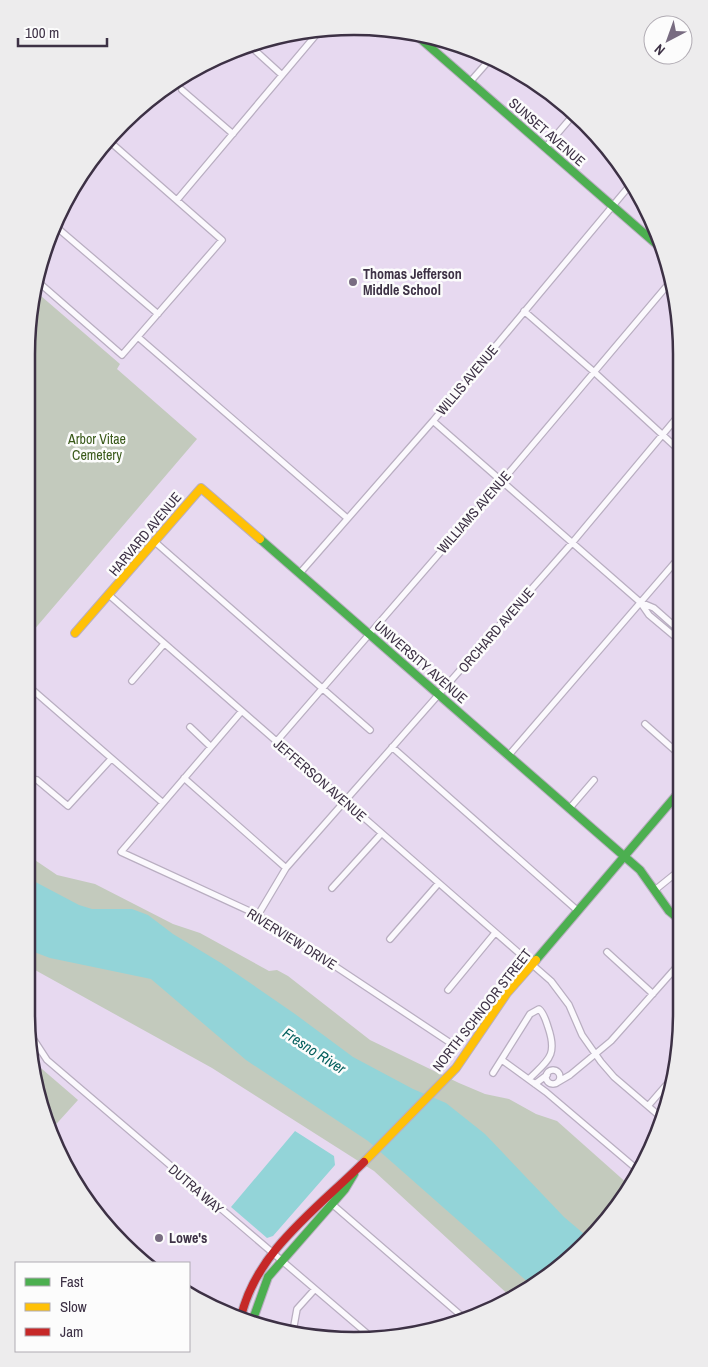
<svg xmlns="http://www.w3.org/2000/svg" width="708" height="1367" font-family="'Archivo Narrow',sans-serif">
<rect width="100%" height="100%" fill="#e7d9f0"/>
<path fill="#c3cabd" d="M34,290L120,364L117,369L197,439L27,638V333Z
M26,854L57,875L95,884L173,924L200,933L269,971L277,970L288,976L370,1040L459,1083L485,1094L509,1099L536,1114L557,1121L629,1185L586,1245L512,1298L374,1171L212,1068L26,965Z
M35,1063L78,1100L50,1131L44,1119Z"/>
<path fill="#93d4d8" d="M26,877L79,905L92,909H132L148,915L173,934L221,963L295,1014L353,1057L413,1089L446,1103L485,1134L564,1217L590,1239L586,1245L530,1284L368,1141L246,1060L151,979L50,958L26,949Z
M295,1131L334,1156L335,1165L273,1236L267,1238L231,1207Z"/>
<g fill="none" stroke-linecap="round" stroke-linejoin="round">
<g stroke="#b9aec1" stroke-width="8">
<path id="street" d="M248,44L282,75
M470,82L492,57
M182,90L233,134
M546,147L575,113
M177,200L321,29
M54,225L158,314
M36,280L122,355L222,240L108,140
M524,311L593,371L679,450
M138,337L347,518
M433,421L640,602L649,615L680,641
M155,542L370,730
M300,573L433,421L631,184
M109,595L551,981L569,1005L582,1035L601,1062L614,1077L663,1119
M642,603L654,608L680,631
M132,681L164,644
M27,685L163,803
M241,712L121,852L258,915L452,1044
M645,724L680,755
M190,727L211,747
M276,742L502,481L671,281
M392,747L578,911
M509,755L677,560
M26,778L37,780L68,806L111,759
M184,778L286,868
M569,809L594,780
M332,888L381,834
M655,890L681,869
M258,915L286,868L572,543L679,415
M390,939L438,884
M607,952L653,994
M448,990L495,933
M30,1034L47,1060L370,1336
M502,1060L546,1092L639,1171
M546 1077a7 7 0 1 1 14 0a7 7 0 1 1-14 0Z
M493,1073L530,1014L539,1009C544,1013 546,1021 548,1027C558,1056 548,1060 529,1079
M558,1082L570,1075L611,1041L681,962
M535,1084L547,1075
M648,1106L674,1076
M332,1204L464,1318
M293,1331L297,1309L315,1289"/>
</g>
<g stroke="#b9aec1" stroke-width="10">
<path id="fast" d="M415,34L662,249
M260,539L640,870L669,911L681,921
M536,960L680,791
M252,1322L268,1277L345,1189L354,1174"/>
</g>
<g stroke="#b9aec1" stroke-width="10">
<path id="slow" d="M75,633L201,488L260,539
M364,1162L456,1068L507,993L536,960"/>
</g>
<g stroke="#b9aec1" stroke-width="10">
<path id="jam" d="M241,1317C256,1251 318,1208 364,1162"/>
</g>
<use href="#street" stroke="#fbf9fd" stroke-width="5.5"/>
<use href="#fast" stroke="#4caf50" stroke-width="8"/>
<use href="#slow" stroke="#ffc107" stroke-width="8"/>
<use href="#jam" stroke="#c62828" stroke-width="8"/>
</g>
<g fill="#786c81" stroke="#fcfcfc" stroke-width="2">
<circle cx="353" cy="282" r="5"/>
<circle cx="159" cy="1238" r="5"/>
</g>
<g text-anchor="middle" stroke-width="5" stroke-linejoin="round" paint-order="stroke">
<g font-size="14" fill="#3d3145" stroke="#fcfcfc">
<text transform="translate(547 132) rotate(41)" y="5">SUNSET AVENUE</text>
<text transform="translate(467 380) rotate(-50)" y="5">WILLIS AVENUE</text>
<text transform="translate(474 512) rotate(-49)" y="5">WILLIAMS AVENUE</text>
<text transform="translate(145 534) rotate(-50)" y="5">HARVARD AVENUE</text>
<text transform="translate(496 630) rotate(-49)" y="5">ORCHARD AVENUE</text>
<text transform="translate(421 662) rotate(41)" y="5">UNIVERSITY AVENUE</text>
<text transform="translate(320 780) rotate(41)" y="5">JEFFERSON AVENUE</text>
<text transform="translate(292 939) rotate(32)" y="5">RIVERVIEW DRIVE</text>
<text transform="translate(482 1010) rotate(-52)" y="5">NORTH SCHNOOR STREET</text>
<text transform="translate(196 1189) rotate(41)" y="5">DUTRA WAY</text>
</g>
<g font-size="14" font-weight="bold" fill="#3d3145" stroke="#fcfcfc" text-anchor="start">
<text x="363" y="279">Thomas Jefferson<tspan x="363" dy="16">Middle School</tspan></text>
<text x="169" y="1243">Lowe's</text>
</g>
<g font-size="14" fill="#3a5a1a" stroke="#fcfcfc">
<text x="97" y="444">Arbor Vitae<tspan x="97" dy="16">Cemetery</tspan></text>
</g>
<g font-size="15" font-style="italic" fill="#045f5d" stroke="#fcfcfc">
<text transform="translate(314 1051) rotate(33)" y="5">Fresno River</text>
</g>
</g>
<path d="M0 0H708V1367H0ZM354 35H354A319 319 0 0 1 673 354V1013A319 319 0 0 1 354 1332H354A319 319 0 0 1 35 1013V354A319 319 0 0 1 354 35Z" fill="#edeced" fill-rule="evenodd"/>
<path fill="none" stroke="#3d3145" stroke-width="2.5" d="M354 35H354A319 319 0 0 1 673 354V1013A319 319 0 0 1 354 1332H354A319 319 0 0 1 35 1013V354A319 319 0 0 1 354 35Z"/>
<rect x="15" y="1262" width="175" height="90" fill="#fcfcfc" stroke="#b0abb3"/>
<rect x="25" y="1278" width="25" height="8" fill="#4caf50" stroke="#b0abb3"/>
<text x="60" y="1287" font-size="15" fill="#3d3145">Fast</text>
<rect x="25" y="1303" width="25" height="8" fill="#ffc107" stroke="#b0abb3"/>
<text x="60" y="1312" font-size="15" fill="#3d3145">Slow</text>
<rect x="25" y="1328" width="25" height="8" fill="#c62828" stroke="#b0abb3"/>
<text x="60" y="1337" font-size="15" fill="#3d3145">Jam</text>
<g transform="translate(668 40) rotate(221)"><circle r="24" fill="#fcfcfc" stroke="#b0abb3"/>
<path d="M0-4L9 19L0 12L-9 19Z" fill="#786c81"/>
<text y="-8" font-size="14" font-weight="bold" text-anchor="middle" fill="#3d3145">N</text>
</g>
<path d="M18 38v8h89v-8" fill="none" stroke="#3d3145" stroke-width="2.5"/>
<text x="25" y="38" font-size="15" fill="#3d3145" stroke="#fcfcfc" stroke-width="4" paint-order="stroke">100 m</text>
</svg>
